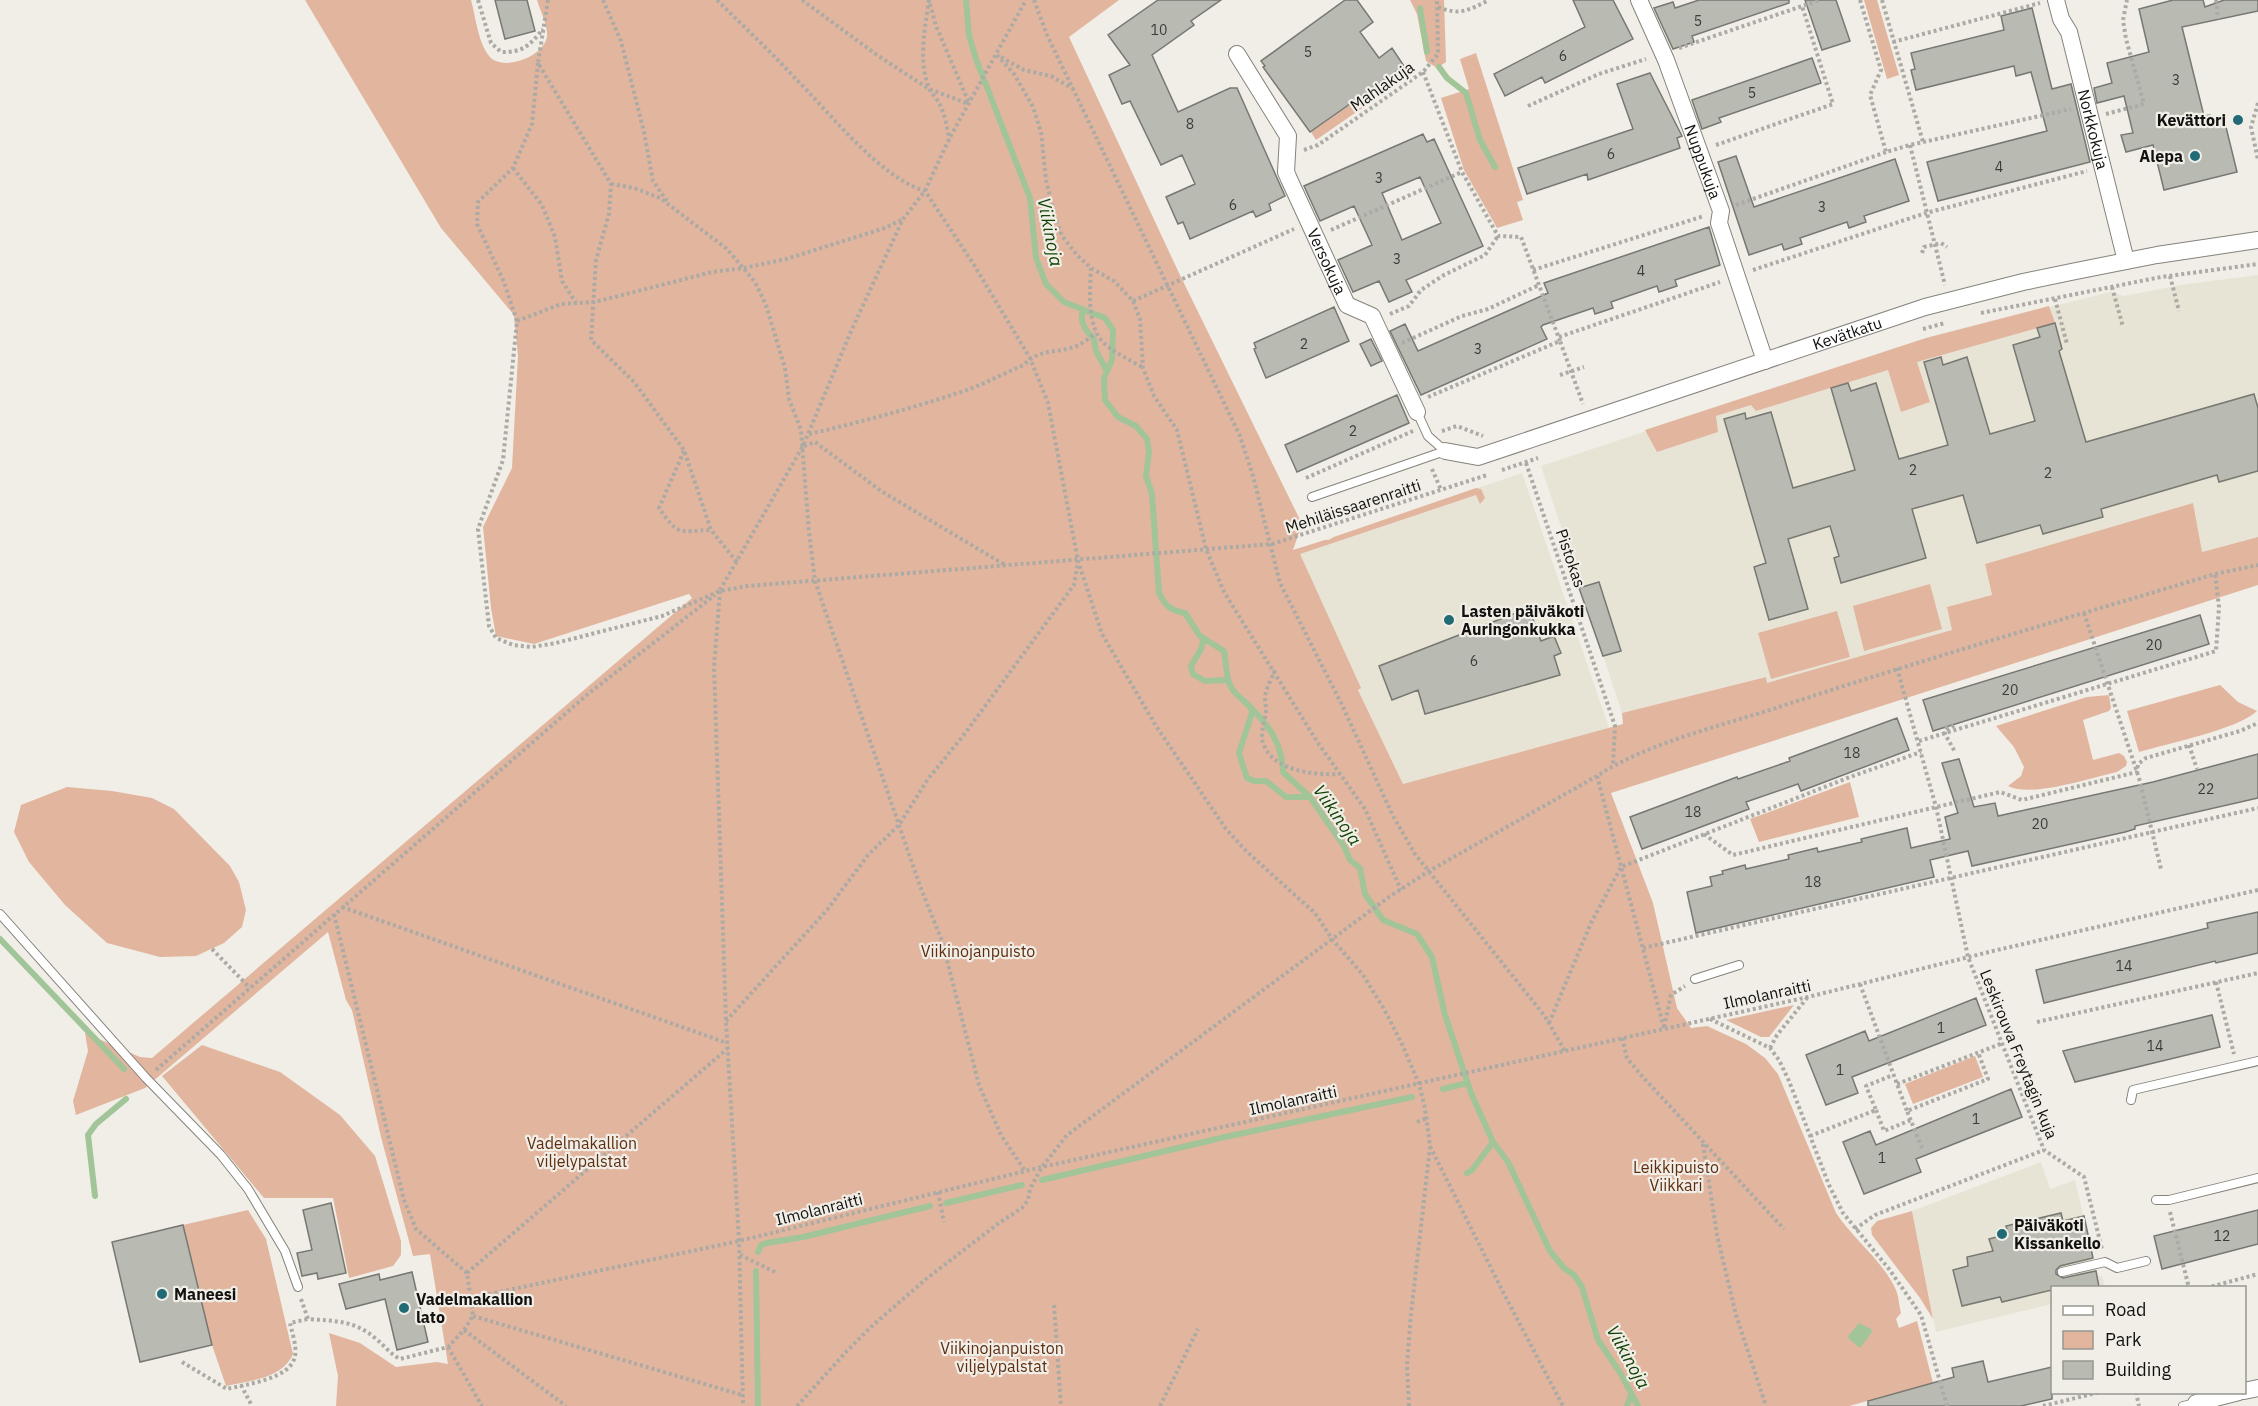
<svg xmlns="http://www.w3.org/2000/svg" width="2258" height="1406" font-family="'IBM Plex Sans',sans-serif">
<rect width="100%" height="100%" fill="#f0eee6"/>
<path fill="#e8e4d5" d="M2258,275V537L2201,552L2193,503L1985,564L1992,596L1953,631L1768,686L1765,677L1622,713L1541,466L1926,338L2110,292L2124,296L2180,285Z
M1522,473L1609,728L1403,784L1292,551Z
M2041,1162L2050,1189L2075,1180L2097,1276H2102L2105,1287L2052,1288V1304L1936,1332L1912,1211Z"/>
<path fill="#e2b59f" d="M305,0H471C476,18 478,43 490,57C504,72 545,56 547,36C548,26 540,10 537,0H1119L1069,37L1178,271L1302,524L1293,550L1325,540H1329L1334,537L1476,488L1481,489L1485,498L1480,504L1476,495L1300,554L1361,688L1358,690L1403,784L1623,724L1622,713L1766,677L1767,683L1952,630L1947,607L1992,595L1985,564L2193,503L2202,552L2258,537V585L1611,793L1653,903L1677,1008L1691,1028L1707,1026L1746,1044L1765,1058L1778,1074L1836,1213C1854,1240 1883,1261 1896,1290C1899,1297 1899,1306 1901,1313L1896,1319L1899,1328L1917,1321L1933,1383L1849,1406H336L338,1376L329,1333L360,1343L396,1367L437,1362L448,1364L430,1254L413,1256L381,1137L352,1010L346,1000L328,932L145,1088L76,1115L73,1101L88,1051L85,1033L140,1057L152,1058L692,598L689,594L534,644L496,636L491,608L483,527L512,468L518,356L514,315L441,228Z
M1410,0H1444L1446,62L1437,68L1426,61L1417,14Z
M1864,0H1877L1899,75L1887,79Z
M1476,53L1523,200L1517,202L1523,220L1497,228L1464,170L1441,98L1469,89L1460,59Z
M1405,67L1410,75L1316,140L1311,132Z
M2049,306L2055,323L1917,362L1930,402L1901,412L1888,370L1756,411L1751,405L1716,416L1718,432L1657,452L1645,430L1926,338Z
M1930,584L1942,629L1864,651L1853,606Z
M1837,611L1850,657L1771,679L1758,633Z
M2220,685L2238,702L2257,711C2239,729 2166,744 2139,752L2127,711Z
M2109,695L2111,708L2109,711L2083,720L2093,760L2119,753L2124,756L2127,762L2126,766L2117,772C2089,778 2033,798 2008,786L2021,776L2024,767L2014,747L1996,726L2087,697Z
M1850,782L1859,817L1759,842L1750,819Z
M67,787L112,791L152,798L174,809L230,866L239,882L246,910L242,927L224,943L196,956L160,957L107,943L65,905L29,862L14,832L21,805Z
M1794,1005L1769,1037H1761L1726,1020Z
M202,1045L280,1072L340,1115L375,1156L401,1241V1255L393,1266L349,1278L333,1198H264L162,1076Z
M1975,1056L1983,1077L1913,1104L1905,1084Z
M248,1210L266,1239L293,1354C282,1379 251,1380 226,1386L212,1345L183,1225Z
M1912,1211L1933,1319L1920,1298L1872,1235L1871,1228L1877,1221Z"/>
<path fill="#a1c599" d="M1859,1323L1871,1329L1872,1332L1860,1348L1849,1339L1848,1336Z"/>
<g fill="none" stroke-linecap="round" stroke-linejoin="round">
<path stroke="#a1c599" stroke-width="6" d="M966,0L969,35L976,59L1030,198L1036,258L1046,284L1064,302L1105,318L1113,330L1112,360L1104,378L1105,400L1118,417L1136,426L1147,439L1149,452L1146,476L1152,494L1159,593C1166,607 1170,610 1185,613L1200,636L1224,651C1226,661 1226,679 1231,687C1234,694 1242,698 1247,704C1268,724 1282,742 1283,772L1310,797L1344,846L1350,860L1360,868L1365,894L1383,920L1417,934L1432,957L1445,1015L1471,1093L1493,1142L1508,1162L1550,1251L1564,1268L1574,1275L1582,1287L1598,1340L1621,1374L1638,1406
M1420,8L1427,52
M1439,67L1447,78L1466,93L1480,140L1495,167
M1082,309V321L1086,330L1094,339L1096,351L1107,371
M1204,638L1201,649L1191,666L1193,674L1205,681L1227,680
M1251,708L1252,713L1239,753L1247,778L1254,781H1266L1286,797H1309
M0,939L124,1069
M1443,1089L1467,1083
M1467,1173L1472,1170L1493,1142
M1042,1180L1225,1137L1412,1097
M95,1196L88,1135L96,1124L126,1099
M946,1203L1022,1185
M758,1252L761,1245L767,1243L803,1237L930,1206
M756,1271L758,1406
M1627,1406L1631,1395"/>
</g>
<path fill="#b9bbb3" stroke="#777871" stroke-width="1.5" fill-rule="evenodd" d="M495,0H527L535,31L505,39Z
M1158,0H1221L1191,21L1194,25L1152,55L1178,112L1230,88H1237L1285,196L1269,204L1271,210L1256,217L1253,211L1190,239L1183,222L1178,224L1166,197L1195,184L1182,155L1161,165L1130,101L1122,104L1109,75L1130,65L1108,35Z
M1345,0H1357L1373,22L1360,32L1379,58L1392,48L1404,66L1310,132L1263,67L1265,66L1261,61Z
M1573,0H1613L1633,39L1545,83L1542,77L1505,96L1494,74L1585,27Z
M1699,0H1789V3L1692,36L1694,42L1673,49L1654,8L1673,2L1675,8Z
M1805,0H1836L1850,41L1822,50Z
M2173,0H2203L2205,7L2224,0H2258V11L2182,27L2204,116L2210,115L2213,126L2225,123L2237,172L2164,190L2153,145L2126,152L2121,135L2133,133L2124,96L2097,103L2094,88L2112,83L2107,63L2149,52L2139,9Z
M2032,8L2052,89L2071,84L2090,162L1938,201L1927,162L2047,131L2031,72L2016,76L2014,66L1916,90L1911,70L1915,69L1911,53L2004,30L2001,16Z
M1812,58L1821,83L1719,118L1721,122L1702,129L1692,100Z
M1650,73L1682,136L1677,138L1680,148L1588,180L1587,174L1527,194L1518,168L1633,129L1617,84Z
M1423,134L1427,142L1434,139L1483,246L1406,280L1412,292L1389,302L1379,281L1353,292L1338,260L1372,245L1354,206L1320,221L1304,186ZM1420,177L1441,223L1402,240L1382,193Z
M1736,156L1754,207L1895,159L1909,201L1864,216L1866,222L1849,228L1847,222L1800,238L1802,244L1784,250L1782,244L1749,255L1718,162Z
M1709,227L1720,265L1675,280L1677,286L1659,292L1657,286L1611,302L1613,308L1595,314L1593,308L1543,325L1541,327L1547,339L1421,395L1390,331L1405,324L1418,351L1548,293L1544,283Z
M1334,307L1349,341L1266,378L1254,349L1256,348L1254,343Z
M2055,323L2062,349L2059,351L2086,442L2254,394L2258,408V471L2219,482L2217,475L2101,509L2103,517L2043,534L2040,525L1977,543L1963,495L1912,509L1926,558L1841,583L1834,558L1839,556L1830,526L1788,539L1808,609L1769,620L1754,567L1766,563L1724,419L1745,413L1746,419L1771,412L1793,488L1855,470L1831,388L1848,383L1851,391L1876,383L1899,459L1948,445L1924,362L1941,357L1943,365L1967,357L1990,434L2035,421L2013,345L2040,337L2037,328Z
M1371,339L1382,361L1371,366L1360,344Z
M1397,395L1409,423L1297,472L1285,445Z
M1599,582L1621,651L1603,656L1579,588Z
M1529,608L1541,641L1554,636L1561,653L1554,656L1560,675L1425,714L1418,690L1392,700L1379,666Z
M2200,615L2209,644L1933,731L1923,700Z
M1897,718L1909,750L1801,791L1798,784L1746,802L1749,809L1642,849L1630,817L1737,777L1738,779L1790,761L1789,758Z
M2258,754V798L2135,826V829L2125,832L1972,866L1968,851L1930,860L1934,877L1696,933L1687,892L1712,886L1710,877L1723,874L1722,871L1745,865L1746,869L1789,859L1788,855L1817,848L1818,852L1862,842L1861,839L1907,828L1911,848L1950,839L1945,817L1958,813L1942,763L1959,759L1974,807L1995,803L1998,816L2153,782Z
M2258,912V953L2216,963L2215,961L2044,1003L2036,970L2208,928L2207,923Z
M1976,998L1986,1025L1852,1077L1858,1093L1826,1105L1806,1055L1865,1031L1869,1041Z
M2212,1015L2220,1047L2075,1082L2063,1051Z
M2011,1089L2022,1117L1916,1159L1921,1172L1864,1194L1843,1142L1870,1131L1876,1145Z
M331,1203L346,1273L318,1279L317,1273L302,1276L297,1253L312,1250L303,1210Z
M2258,1210V1244L2162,1269L2154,1236Z
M2061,1213L2063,1221L2084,1216L2093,1258L2060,1266L2056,1270V1274L2063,1278L2096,1271L2099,1287H2052V1290L2002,1302L2000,1297L1962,1306L1953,1270L1968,1266L1967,1257L1993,1251L1989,1239L2008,1234L2006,1226Z
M183,1225L212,1345L140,1362L112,1242Z
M412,1272L428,1342L397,1350L385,1299L346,1309L339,1284L379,1274L380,1280Z
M1983,1361L1988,1382L2052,1367V1399L2021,1406H1868V1401L1954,1377L1952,1368Z"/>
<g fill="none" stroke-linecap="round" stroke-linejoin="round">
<g stroke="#85837c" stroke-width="10">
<path id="service" d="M1417,412L1428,436L1445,451
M1312,497L1445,451
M0,914L146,1078L221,1155L248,1189L285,1251L298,1287
M1695,979L1739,965
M2131,1100L2133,1090L2258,1061
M2156,1200H2169L2258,1178
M2062,1272L2105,1262L2117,1268L2146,1261
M2183,1406L2196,1403"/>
</g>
<g stroke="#85837c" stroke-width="18">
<g id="minor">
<path id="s1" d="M1639,0L1666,60L1721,211L1719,223L1765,361"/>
<path id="s2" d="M2056,0L2061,19L2069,32L2126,261"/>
<path id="s3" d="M1237,54L1288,136L1286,172L1289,179L1347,305L1372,316L1417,412"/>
<path id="s4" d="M1445,451L1478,457L1925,307L2023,282L2076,271L2157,255L2258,240"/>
<path d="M2244,1391L2258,1388"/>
<path d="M2196,1403L2239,1392"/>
</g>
</g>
<path stroke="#acaaa4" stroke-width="4" stroke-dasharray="3 3" stroke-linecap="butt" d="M478,0L491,43L501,52C524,52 529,46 543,29
M548,0L538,63L611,184L609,214L596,260L591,340L634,382L684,450L711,530L737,562
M603,0L621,41L644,132L653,181L667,201
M717,0C743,26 770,51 795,78C829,112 880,178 925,191L974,265L1030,358L1048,403L1078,561L1102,634L1156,726L1226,829L1247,852L1315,913L1332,939L1363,975L1384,1009L1402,1044L1419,1084L1425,1108L1430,1146L1504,1294L1563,1406
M802,0L877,55L929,89L969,104
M929,0C925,28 918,61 929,88C931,94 937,98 939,103C945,114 947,127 949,139
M1034,0L1047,35L1240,436L1253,476L1280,583L1342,705L1393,816L1415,854L1544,1015L1565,1051
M1860,0L1881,70L1870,95L1886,152L1910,145L2071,109
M1882,0L1923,142
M2216,0L2218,19
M930,4L936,26L969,103
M1438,7C1460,16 1469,10 1489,0
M1893,42L2040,3
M1679,48L1820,0
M997,55L1014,74L1033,107L1041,132L1046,180L1055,217L1062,236L1077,255L1091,268L1114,281L1133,301L1140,319L1143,368L1154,396L1177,430L1206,549L1224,592L1318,743L1365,809L1401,890
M1001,57L1024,70L1051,76L1073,89
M538,63L532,124L513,168L478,202L477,224L504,282L517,321L503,460L478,529L489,626L496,638L513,645L532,647L556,643L662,616L720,591L747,586L1272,544L1487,475
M1423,72L1462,172L1498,236L1521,237L1560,341
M2258,103L2251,127L2258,160
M1528,106L1599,74L1646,59
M2106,114L2144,104L2126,39L2123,20L2127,0
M1716,145L1833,104L1802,6
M1910,145L1945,285
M1304,150L1318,145L1423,72L1438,54L1437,0
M513,168L542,205L555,237L562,281L576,303
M611,184L634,188L660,198L727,249L755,282L766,305L785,368L789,399L801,430L809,532L815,581L920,886L942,941L979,1085L1001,1135L1025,1171
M1736,205L1886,152
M1331,230L1462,172
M1922,253L1924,247L1941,243L1947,247
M1091,268C1090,292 1086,328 1106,345C1117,354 1130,360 1142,367
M1533,270L1704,216
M1753,270L1926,213L2087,171
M2170,276L2179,311
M2112,287L2123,327
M2055,299L2067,344
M1133,301L1294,229
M1981,313L2161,277L2258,264
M1390,314L1409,306L1421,290L1444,275L1485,255L1498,236
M517,321L561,304L595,302L712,272L744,268L786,259L885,228L903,219
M1923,329L1945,323
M1559,337L1720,282
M1402,343L1462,316L1488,309L1539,285
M1560,375L1584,367
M1428,397L1560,341L1583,404
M1442,431L1457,426L1483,436
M809,434C861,422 913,408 964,391C985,384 1004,373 1024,365C1039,348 1057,354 1076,346C1083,344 1090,337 1096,333
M804,446L815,442L881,491L1005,565
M684,451L659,508C679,537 678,531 711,530
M1526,463L1615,726L1613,765
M1432,469L1441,490
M1502,470L1538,458
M1306,478L1413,431
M720,590L803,446L852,329L903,219L925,191L949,139L1026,0
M720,591L714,667L726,1021L739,1241L743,1406
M2084,613L2139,778L2161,869
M1897,668L1936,807L1968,957L2044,1150L2084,1177L2102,1249
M1275,670C1272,678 1266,688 1265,697C1265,701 1266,706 1266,711C1265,721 1260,732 1263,743C1273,772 1315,775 1340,774
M1947,731L1956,724
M1919,741L2216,651L2219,607L2215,574
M2189,745L2197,769
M1704,834L1733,855L2000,792L2022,800L2137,772L2138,764L2146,758L2240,731L2258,723
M342,907L727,1043
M1643,948L2258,808
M212,949L250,988
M2216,982L2234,1054
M1860,984L1907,1111
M1710,1019L1770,1048L1779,1060L1789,1081L1829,1185L1843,1213L1889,1269L1921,1315L1947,1406
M726,1021L827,910L868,855L899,825L928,779L963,736L1074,585L1078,562
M2037,1022L2258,973
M1549,1023L1591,923L1621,867L1850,777L1921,752
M1664,1027L1671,995L1685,986
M1664,1028L1597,776C1645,744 1720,726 1776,708C1921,660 2068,618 2215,574L2258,565
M1622,1038L1627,1058L1640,1074L1784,1229
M1770,1048L1777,1035L1807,998
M156,1070L588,694L715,595
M1897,1084L2003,1043
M1876,1110L1884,1131L1911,1120
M1417,1122L1427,1118
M1810,1136L1876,1110L1866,1086L1893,1075
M1703,1144L1717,1235L1736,1315L1766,1406
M1922,1148L1907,1111L1988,1079L1978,1052
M938,1192L944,1222
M2170,1212L2189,1288
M1855,1229L1875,1215L2044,1150
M740,1255L777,1273
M467,1273L727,1049
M2206,1288L2258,1274
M471,1298L739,1241L1042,1167L1808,997L1993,951L2258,890
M301,1299L308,1319C333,1321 354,1320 375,1338C384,1345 389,1353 400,1359L448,1347L464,1330L473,1316L467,1273L416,1229L404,1200L334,914
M1054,1305L1061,1406
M473,1316L742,1395
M464,1330L566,1406
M448,1347L482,1406
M182,1362L227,1389C247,1384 291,1379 295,1356C297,1346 292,1333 290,1323L308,1319
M241,1385L252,1406
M2136,1392L2139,1406
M797,1406L847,1351L872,1326L926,1279L999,1223L1022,1208L1028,1200L1030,1189L1042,1167L1067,1135L1389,897L1429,871L1597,776
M1160,1406L1198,1329
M1409,1406L1407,1365L1411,1314L1430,1147
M2043,1406L2100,1392"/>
<use href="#service" stroke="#fff" stroke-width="8"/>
<use href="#minor" stroke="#fff" stroke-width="16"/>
<path stroke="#acaaa4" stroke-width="4" stroke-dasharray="3 3" stroke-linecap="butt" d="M1947,726L1945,734L1955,752"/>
</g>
<g fill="#216b76" stroke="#f0eee6" stroke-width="2">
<circle cx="2238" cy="120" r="6"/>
<circle cx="2195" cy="156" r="6"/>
<circle cx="1449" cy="620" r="6"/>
<circle cx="2002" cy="1234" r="6"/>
<circle cx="162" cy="1294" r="6"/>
<circle cx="404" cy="1308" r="6"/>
</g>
<g text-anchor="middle" stroke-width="4.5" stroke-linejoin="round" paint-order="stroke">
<g font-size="14" fill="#3c3c38">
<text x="1698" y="26">5</text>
<text x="1159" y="35">10</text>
<text x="1308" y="57">5</text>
<text x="1563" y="61">6</text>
<text x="2176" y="85">3</text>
<text x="1752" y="98">5</text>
<text x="1190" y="129">8</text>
<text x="1611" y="159">6</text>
<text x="1999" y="172">4</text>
<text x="1379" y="183">3</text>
<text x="1233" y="210">6</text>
<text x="1822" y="212">3</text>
<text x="1397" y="264">3</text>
<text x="1641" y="276">4</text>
<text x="1304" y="349">2</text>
<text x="1478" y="354">3</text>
<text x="1353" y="436">2</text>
<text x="1913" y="475">2</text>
<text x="2048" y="478">2</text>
<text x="2154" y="650">20</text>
<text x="1474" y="666">6</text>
<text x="2010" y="695">20</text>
<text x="1852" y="758">18</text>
<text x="2206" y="794">22</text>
<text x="1693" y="817">18</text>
<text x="2040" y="829">20</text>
<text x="1813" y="887">18</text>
<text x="2124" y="971">14</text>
<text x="1941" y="1033">1</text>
<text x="2155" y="1051">14</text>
<text x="1840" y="1075">1</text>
<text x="1976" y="1124">1</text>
<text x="1882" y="1163">1</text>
<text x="2222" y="1241">12</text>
</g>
<g font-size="16" fill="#12110f" stroke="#f0eee6">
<text transform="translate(1382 86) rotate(-35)" y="6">Mahlakuja</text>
<text dy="6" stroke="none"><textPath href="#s2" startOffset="135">Norkkokuja</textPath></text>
<text dy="6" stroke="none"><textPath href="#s1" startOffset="174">Nuppukuja</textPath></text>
<text dy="6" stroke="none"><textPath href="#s3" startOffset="231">Versokuja</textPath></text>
<text dy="6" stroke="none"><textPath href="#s4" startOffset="423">Kevätkatu</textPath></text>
<text transform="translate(1353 506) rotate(-18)" y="6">Mehiläissaarenraitti</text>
<text transform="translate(1571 558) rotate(71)" y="6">Pistokas</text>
<text transform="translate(1767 994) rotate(-12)" y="6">Ilmolanraitti</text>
<text transform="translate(2019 1054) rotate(68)" y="6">Leskirouva Freytagin kuja</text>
<text transform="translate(1293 1100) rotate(-12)" y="6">Ilmolanraitti</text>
<text transform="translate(819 1209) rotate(-14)" y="6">Ilmolanraitti</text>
</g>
<g font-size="16" font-weight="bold" fill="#12110f" stroke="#f0eee6" text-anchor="start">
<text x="2226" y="126" text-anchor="end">Kevättori</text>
<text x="2183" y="162" text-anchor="end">Alepa</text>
<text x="1461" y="617">Lasten päiväkoti<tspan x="1461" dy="18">Auringonkukka</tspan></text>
<text x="2014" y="1231">Päiväkoti<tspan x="2014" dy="18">Kissankello</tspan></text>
<text x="174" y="1300">Maneesi</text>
<text x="416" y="1305">Vadelmakallion<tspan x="416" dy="18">lato</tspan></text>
</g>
<g font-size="16" fill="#5f2e12" stroke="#f0eee6">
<text x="978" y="957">Viikinojanpuisto</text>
<text x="582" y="1149">Vadelmakallion<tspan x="582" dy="18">viljelypalstat</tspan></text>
<text x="1676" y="1173">Leikkipuisto<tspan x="1676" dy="18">Viikkari</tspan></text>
<text x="1002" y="1354">Viikinojanpuiston<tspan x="1002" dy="18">viljelypalstat</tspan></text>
</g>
<g font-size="18" font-style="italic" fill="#134305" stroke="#f0eee6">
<text transform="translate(1050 232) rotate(79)" y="6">Viikinoja</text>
<text transform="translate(1337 815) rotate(55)" y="6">Viikinoja</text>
<text transform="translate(1628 1357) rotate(61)" y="6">Viikinoja</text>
</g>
</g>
<rect x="2051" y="1286" width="195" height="108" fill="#f0eee6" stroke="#979690" stroke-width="1.5"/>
<rect x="2063" y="1306" width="30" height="9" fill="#ffffff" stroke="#979690" stroke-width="1.5"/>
<text x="2105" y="1316" font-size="18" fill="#12110f">Road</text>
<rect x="2063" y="1331" width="30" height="18" fill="#e2b59f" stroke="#979690" stroke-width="1.5"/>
<text x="2105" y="1346" font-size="18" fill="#12110f">Park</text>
<rect x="2063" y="1361" width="30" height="18" fill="#b9bbb3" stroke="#979690" stroke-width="1.5"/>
<text x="2105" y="1376" font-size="18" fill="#12110f">Building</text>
</svg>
